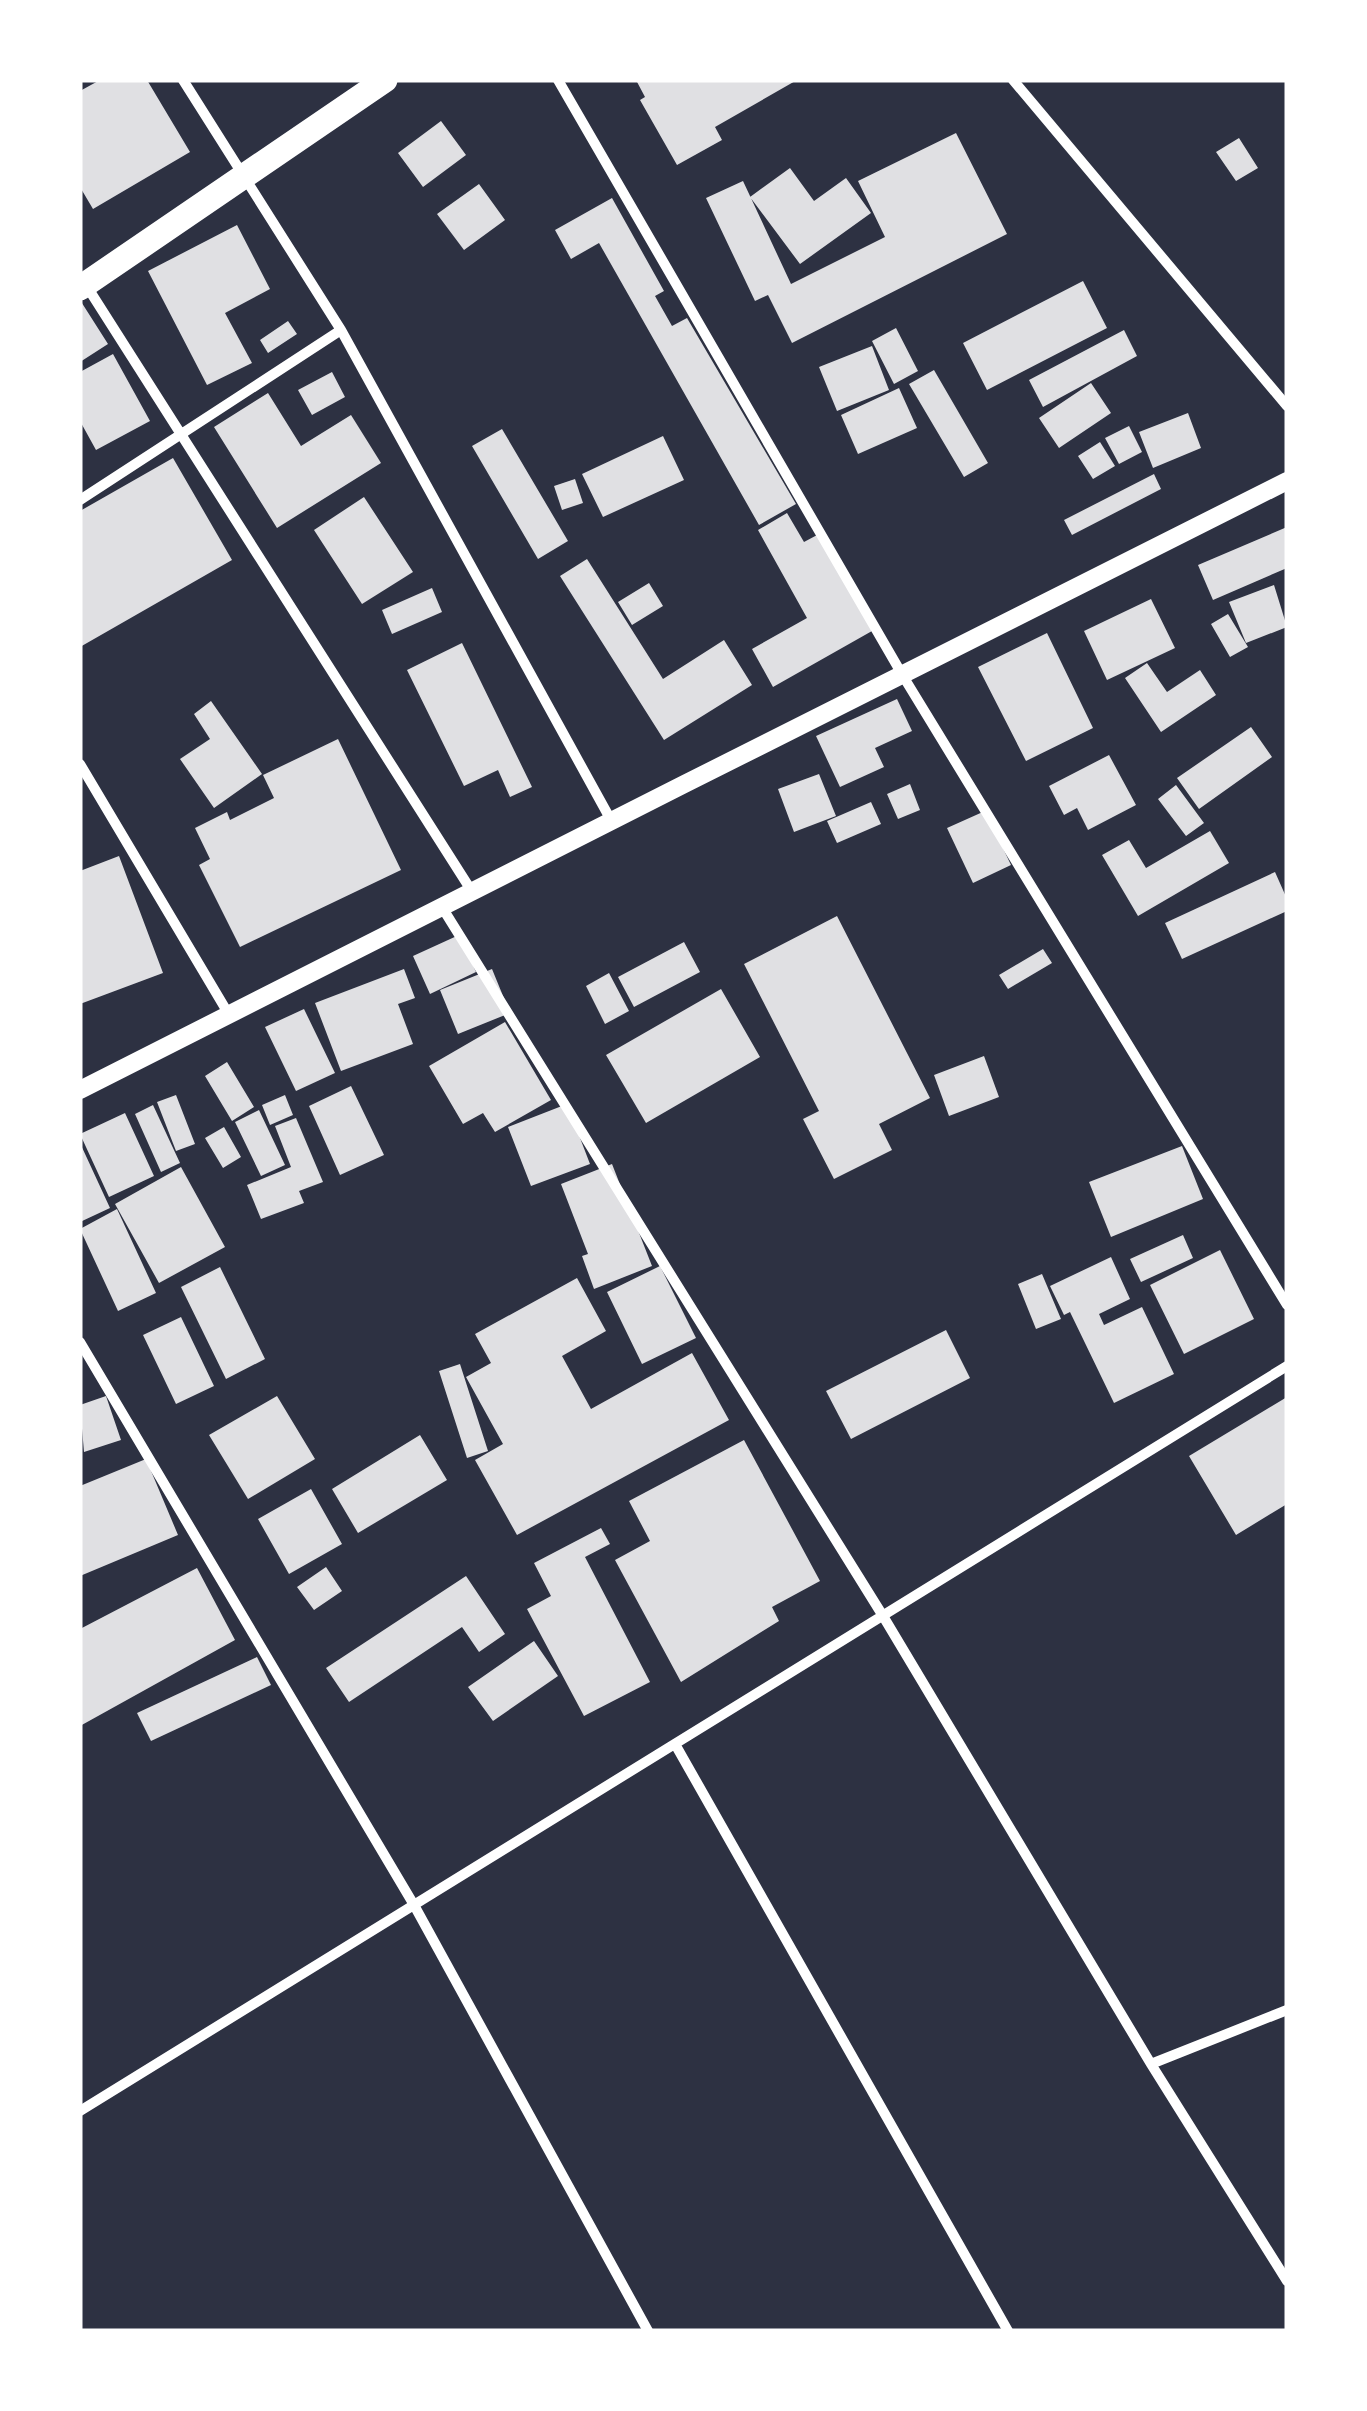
<svg xmlns="http://www.w3.org/2000/svg" width="1367" height="2411" font-family="'DejaVu Sans',sans-serif">
<rect width="100%" height="100%" fill="#2d3142"/>
<path fill="#e0e0e3" d="M100,80H147L190,152L93,209L80,187V91Z
M636,80H797L715,127L722,140L677,165L640,100L645,97Z
M441,121L466,155L423,187L398,153Z
M956,133L1007,234L792,343L768,295L755,301L706,198L743,181L791,284L885,237L858,181Z
M1239,138L1258,168L1236,181L1216,152Z
M790,168L814,201L846,178L871,213L800,264L750,197Z
M479,184L505,220L464,250L437,214Z
M612,198L664,291L655,296L672,326L687,318L796,504L759,525L599,243L571,259L555,230Z
M237,225L270,289L225,313L252,363L207,385L148,271Z
M1083,281L1107,328L987,390L963,343Z
M80,300L108,344L80,362Z
M288,321L297,334L268,353L260,340Z
M896,328L918,371L894,384L872,341Z
M1124,330L1137,356L1043,407L1029,380Z
M872,346L889,390L837,411L819,367Z
M113,354L150,421L96,450L80,421V372Z
M934,370L988,463L964,477L909,384Z
M332,372L345,397L312,415L298,390Z
M1091,383L1111,413L1059,448L1039,418Z
M899,388L917,428L858,454L841,415Z
M268,393L301,446L351,415L381,463L277,528L214,427Z
M1188,413L1201,448L1153,468L1139,432Z
M1129,426L1142,452L1119,464L1105,438Z
M502,429L568,541L538,559L472,446Z
M663,436L684,480L603,517L582,474Z
M1100,442L1115,466L1093,479L1078,456Z
M173,458L232,560L80,647V511Z
M1154,474L1161,489L1072,535L1064,520Z
M575,479L583,503L562,510L554,486Z
M364,497L413,572L362,604L314,530Z
M787,513L804,542L819,534L872,631L773,687L752,649L807,618L758,530Z
M1287,527V568L1213,600L1198,565Z
M587,559L663,679L724,640L752,685L664,740L560,576Z
M649,583L663,606L632,625L618,602Z
M1274,585L1287,627L1246,643L1229,602Z
M432,588L442,612L392,634L382,610Z
M1151,599L1175,648L1107,680L1084,631Z
M1228,614L1248,647L1230,657L1211,624Z
M1047,633L1093,728L1026,761L978,667Z
M462,643L532,787L510,797L498,770L464,786L407,670Z
M1147,663L1167,692L1200,670L1216,695L1161,732L1125,678Z
M897,699L912,731L875,748L884,767L840,787L816,736Z
M211,701L262,774L214,808L180,759L210,739L194,714Z
M1251,727L1272,757L1199,809L1177,778Z
M338,739L401,870L240,947L199,865L210,859L195,828L227,812L230,820L274,798L263,775Z
M1109,755L1136,805L1088,830L1077,808L1064,815L1049,786Z
M819,774L836,816L794,832L778,789Z
M910,784L920,810L898,819L887,794Z
M1176,785L1204,823L1186,836L1158,799Z
M871,802L881,824L837,843L827,821Z
M985,811L1011,865L973,883L947,828Z
M1210,831L1229,863L1138,916L1102,855L1129,840L1146,868Z
M119,856L163,973L80,1004V871Z
M1275,872L1287,899V911L1182,959L1165,923Z
M837,916L930,1098L879,1124L892,1150L834,1179L803,1119L819,1111L744,964Z
M459,935L476,972L430,994L413,956Z
M684,942L700,972L634,1007L618,977Z
M1043,949L1052,963L1008,989L999,975Z
M404,969L415,998L398,1004L413,1044L341,1071L315,1003Z
M492,969L510,1013L458,1034L440,990Z
M609,973L629,1011L605,1024L586,986Z
M721,989L760,1057L646,1123L606,1055Z
M304,1009L335,1073L296,1091L265,1027Z
M505,1022L551,1100L495,1132L483,1113L463,1124L429,1066Z
M984,1056L999,1097L949,1116L934,1075Z
M227,1062L254,1107L232,1121L205,1076Z
M351,1086L384,1155L340,1175L309,1106Z
M176,1095L195,1144L176,1151L157,1102Z
M285,1095L293,1115L270,1125L262,1105Z
M567,1104L590,1164L531,1186L508,1127Z
M153,1105L180,1163L161,1172L135,1114Z
M259,1110L285,1165L261,1176L235,1122Z
M125,1113L154,1176L109,1197L80,1134Z
M296,1118L323,1182L299,1191L304,1203L261,1219L247,1185L291,1167L275,1126Z
M224,1127L241,1157L223,1168L205,1138Z
M80,1143L110,1208L80,1222Z
M1182,1146L1203,1199L1111,1237L1089,1182Z
M612,1164L652,1266L594,1289L582,1256L588,1254L561,1184Z
M181,1167L225,1247L159,1283L115,1204Z
M117,1209L156,1293L118,1311L80,1229Z
M1183,1235L1193,1258L1141,1282L1130,1259Z
M1220,1250L1254,1319L1184,1354L1150,1285Z
M1111,1257L1130,1299L1099,1314L1104,1325L1142,1307L1174,1374L1114,1403L1070,1312L1064,1315L1050,1286Z
M660,1266L696,1338L642,1364L607,1292Z
M220,1267L265,1359L226,1379L181,1287Z
M1042,1274L1061,1319L1036,1329L1018,1284Z
M577,1278L606,1331L562,1356L591,1409L692,1353L729,1420L517,1535L475,1460L503,1444L466,1377L491,1363L475,1334Z
M181,1317L214,1386L176,1404L143,1335Z
M946,1330L970,1378L851,1439L826,1391Z
M460,1364L488,1451L467,1458L439,1371Z
M106,1396L121,1440L84,1452L80,1405Z
M277,1396L315,1459L248,1499L209,1435Z
M1287,1397V1504L1236,1535L1189,1456Z
M420,1435L447,1480L358,1533L332,1489Z
M744,1440L820,1581L772,1607L779,1621L681,1682L615,1560L650,1541L629,1501Z
M146,1459L178,1535L80,1576V1486Z
M311,1489L342,1544L289,1574L258,1519Z
M601,1528L610,1544L585,1557L650,1682L584,1716L527,1609L551,1596L534,1563Z
M326,1567L342,1591L314,1610L297,1587Z
M197,1568L235,1640L80,1726V1629Z
M466,1576L505,1634L479,1652L462,1627L349,1702L326,1668Z
M534,1641L558,1676L493,1721L468,1687Z
M257,1657L271,1685L151,1741L137,1713Z"/>
<g fill="none" stroke-linecap="round" stroke-linejoin="round">
<path stroke="#fff" stroke-width="10" d="M183,80L341,330L612,822
M558,80L903,676L1287,1305
M1013,80L1287,406
M86,285L471,890
M80,500L341,330
M80,764L228,1013
M440,904L883,1616L1151,2064L1287,2281
M80,1342L414,1905L648,2331
M675,1744L1008,2331
M1151,2064L1287,2010
M80,2111L1287,1366"/>
<path stroke="#fff" stroke-width="18" d="M80,1090C481,884 885,685 1287,481"/>
<path stroke="#fff" stroke-width="25" d="M80,288L385,80"/>
</g>
<rect width="1367" height="2411" fill="none" stroke="#ffffff" stroke-width="165"/>
</svg>
